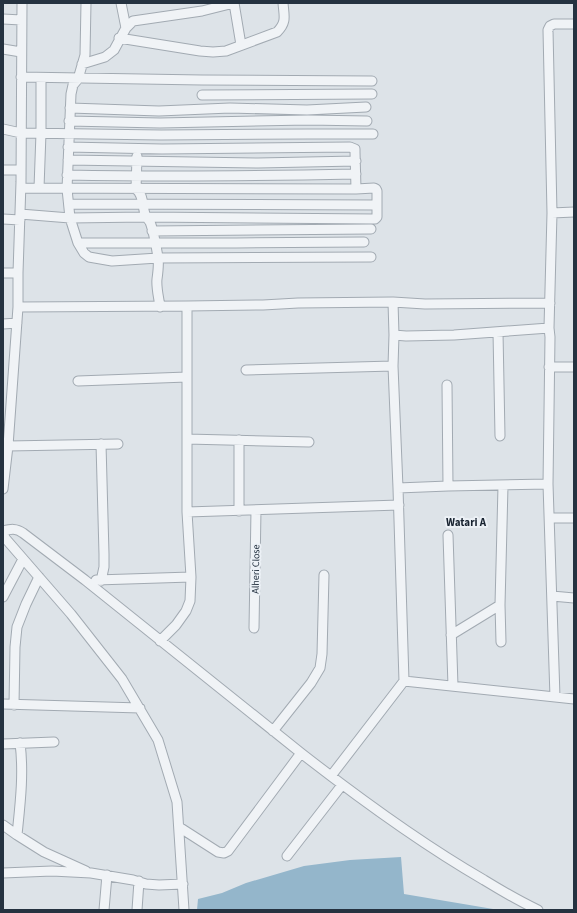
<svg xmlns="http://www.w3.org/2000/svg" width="577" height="913" font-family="'Source Sans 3',sans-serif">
<rect width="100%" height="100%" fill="#dde3e8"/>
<path fill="#94b6cb" d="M401,857L404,894L499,910H197L198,899L222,893L246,883L304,866L350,860Z"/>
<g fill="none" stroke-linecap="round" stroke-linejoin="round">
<g stroke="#a2aab2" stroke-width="11">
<path id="minor" d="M86,3L85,55L78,79L73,85L71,94L67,189L70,218L78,243L84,253L89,257L112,261L158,258L371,257
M121,3L126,28
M234,3L241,45
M3,19L21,20
M119,38L200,51L213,52L226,51L277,32C287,22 284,16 283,3
M3,49L21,52
M82,64L105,57L114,50L126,28L133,21L202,11L234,3
M21,77L202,80L372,81
M202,95L372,94
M70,108L159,111L230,108L307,110L366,107
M69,121L160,123L308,120L367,121
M3,129L21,133L161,135L308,134H373
M68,147L162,149L350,147L355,149V152L356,189
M137,156L136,189C144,195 142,206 145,214C146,218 148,219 150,222C153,229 157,250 158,258C159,265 158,272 157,279C156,288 159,298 160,307
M68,160L258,163L356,161
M3,170H21
M67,175C163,177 259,176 356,174
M39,188L41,133V78
M69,204L377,205
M552,213L574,212
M20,214L70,218L145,217L375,219L377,217V191L376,189L374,188L356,189L21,188
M3,219L20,220
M152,231L371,229
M78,243H236L364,242
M3,273H18
M393,302L425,304L550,303
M18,307L187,306L263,305L298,303L393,302L394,335L393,366L398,488L448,486L548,484
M3,324L17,323
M498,332L500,436
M394,335L406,336L454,335L549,328
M549,367H574
M246,370L393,366
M78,381L187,377
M447,385L448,486
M187,439L309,442
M8,446L118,444
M3,489L8,446L18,307V273L21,182L22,3
M239,511V440
M187,512L399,505
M550,518H574
M3,531C11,529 16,528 23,533L85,580L301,753C360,799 420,843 484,880C502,891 519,901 538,910
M3,531L5,538L71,614L122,679L158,740L177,802L184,910
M448,535L453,686
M96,580L191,577
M101,581L104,567V554L101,444
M552,596L574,598
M3,597L23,559
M254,628L256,510
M451,635L500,605
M160,641L176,625L186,611L190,601L191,577L187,512V306
M501,642L500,605L503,486
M404,681L574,699
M555,697L548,484L550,337L549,328L552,213L548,30L550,26L554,24H574
M3,704L140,708
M14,705L15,647L17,627L26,604L39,577
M273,731L311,683L320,668L322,654L324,575
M3,744L54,742
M331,776L404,681L398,488
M3,825L17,835L44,852L86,871
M179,827L218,852L224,853L228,851L301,753
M17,835C20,805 24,774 20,743
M287,856L342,785
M3,873L52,871L91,873L133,880L146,884L159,885L183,884
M104,910L107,875
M137,910L139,881"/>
</g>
<use href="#minor" stroke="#f0f3f6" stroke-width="9"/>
</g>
<g text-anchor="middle" stroke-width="4" stroke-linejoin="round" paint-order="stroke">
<g font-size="10" fill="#253240" stroke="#ecf1f6">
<text transform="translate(255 569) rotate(-89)" y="4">Alheri Close</text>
</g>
<g font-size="11" font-weight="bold" fill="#182330" stroke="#ecf1f6">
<text x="466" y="526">Watari A</text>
</g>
</g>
<rect width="577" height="913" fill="none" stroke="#253240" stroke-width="8"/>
</svg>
